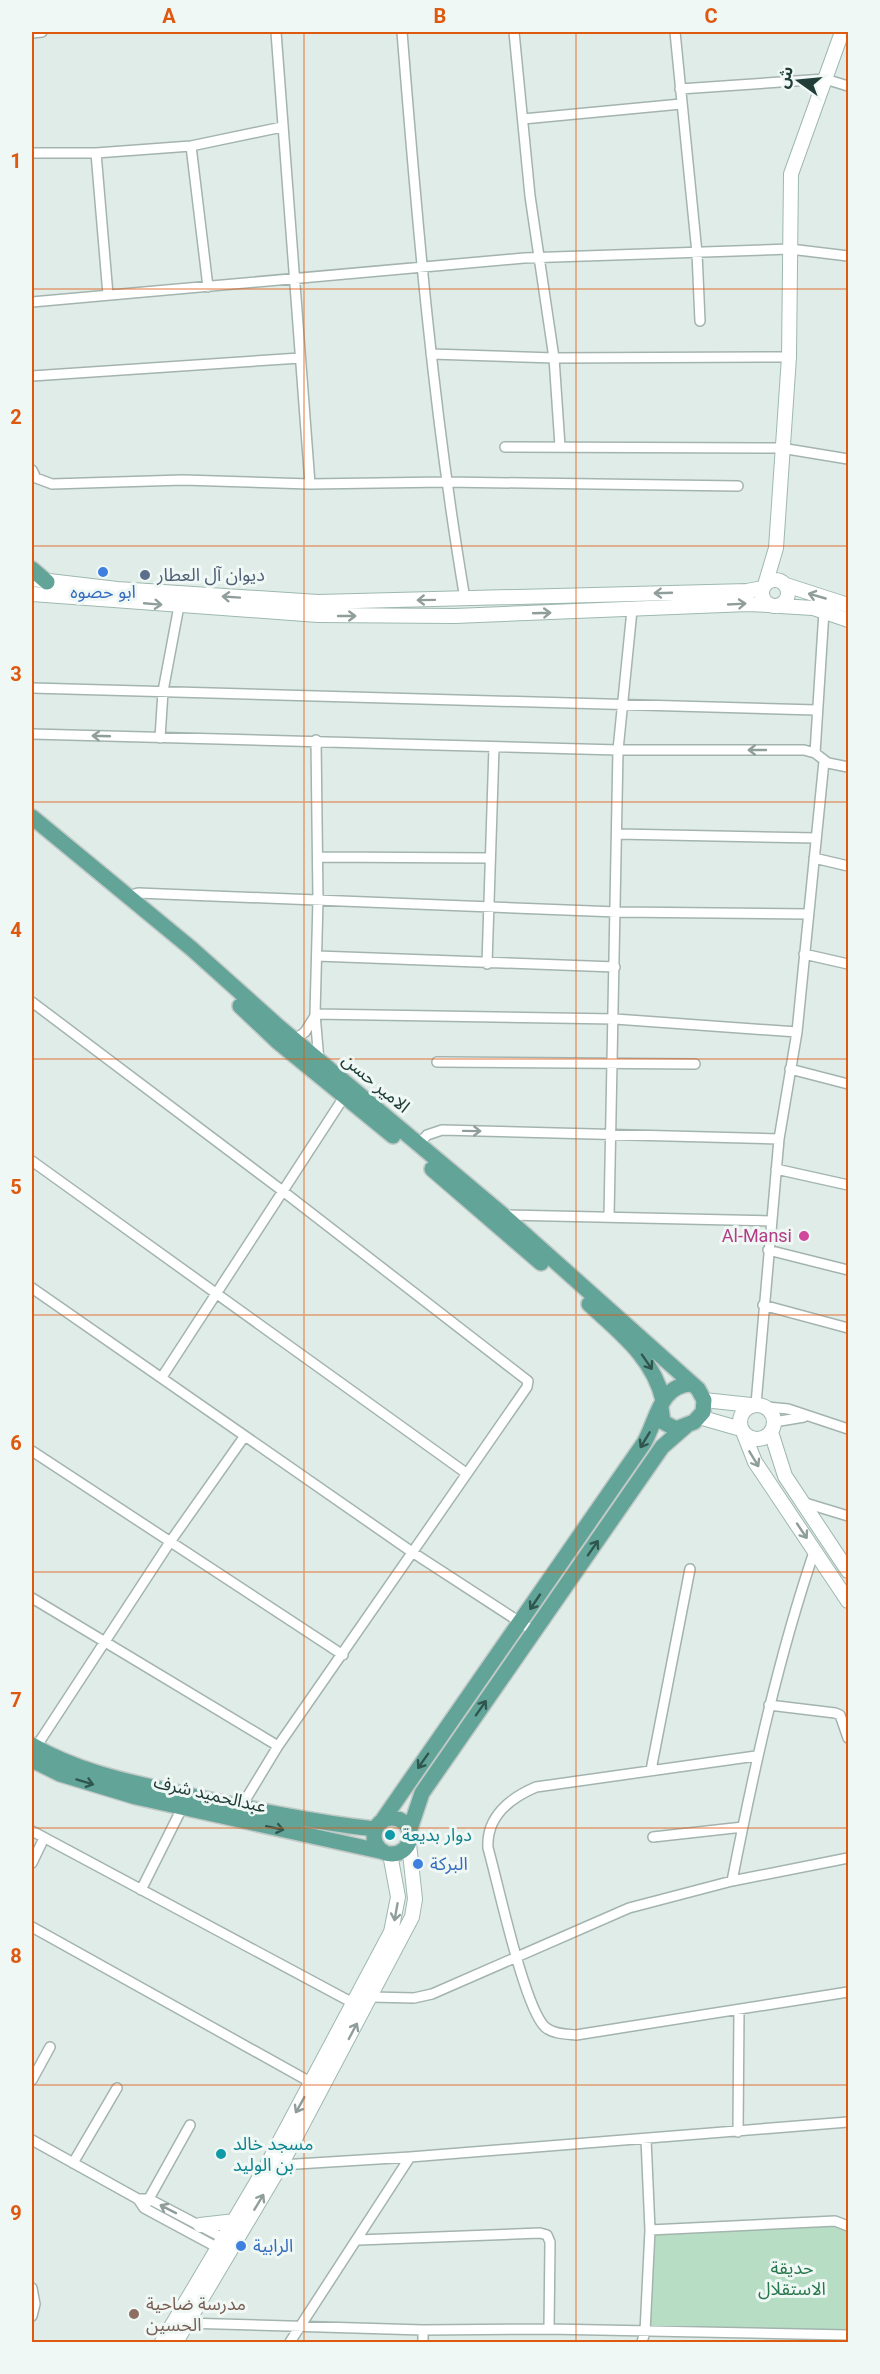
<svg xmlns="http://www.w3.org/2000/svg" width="880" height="2374" font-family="Roboto,'Noto Sans Arabic',sans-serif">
<rect width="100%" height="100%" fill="#e0ece7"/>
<path fill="#b7dec4" d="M835,2221L848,2226V2335L649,2332L650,2230Z"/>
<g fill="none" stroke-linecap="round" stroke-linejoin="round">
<g stroke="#a3b4af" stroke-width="12">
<path id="street" d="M276,32L310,484
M402,32C417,221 433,411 465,599
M514,32L530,196L554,358L560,446
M675,32L697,253L700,321
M32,33L42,32
M680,89L825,79L848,86
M523,119L681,104
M191,146L208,287
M32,153H96
M108,295L96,153L191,146L282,127
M32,302L524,258L790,249L848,256
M431,354L554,358L789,357
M32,376L300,358
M505,447L781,448L848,459
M32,470L36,478L52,484L183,480L310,484L445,482L738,486
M32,688L816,710
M32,734L618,750H804L815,753L828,763L848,767
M160,738L163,691L179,606
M316,740L318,900L315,1014L319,1061
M815,753L824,611
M618,834L816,838
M318,857L490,858
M814,858L848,866
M127,896L138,893L617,912L808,914
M804,954L848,964
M317,956L615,967
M487,964L494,747
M32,1002L284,1192L528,1381L527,1387L278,1746L241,1807
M315,1014L615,1019L797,1032
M294,1040L305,1032L315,1016
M437,1062L695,1064
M790,1069L848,1084
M419,1144L427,1135L442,1130L779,1139
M32,1161L466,1473
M776,1169L848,1185
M503,1215L771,1221
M609,1217L618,750L632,610
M768,1250L848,1270
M32,1288L412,1552L535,1632
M763,1305L848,1328
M162,1377L344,1097
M756,1404L779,1139L797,1032L824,761
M767,1407L788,1409L848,1429
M774,1422L804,1417
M32,1451L343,1655
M802,1502L848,1516
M32,1598L278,1746
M769,1705L835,1713L840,1715L848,1738
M36,1747L170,1542L244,1437
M756,1756L536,1787C510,1798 486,1817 488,1848C498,1883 524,2007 545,2027C553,2034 566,2034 576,2035L848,1992
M651,1770L690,1569
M32,1831L353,2003
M653,1837L743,1827
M32,1863L44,1838
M732,1881C754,1769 778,1658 815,1549
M141,1890L182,1808
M32,1927L312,2083
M371,1997L414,1998L432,1994L629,1908L732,1881L848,1858
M32,2080L50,2047
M738,2132L739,2010
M32,2140L138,2199L144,2208L220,2249
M73,2163L117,2088
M281,2165L410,2157L848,2122
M138,2199H149L227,2240
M146,2204L190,2125
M650,2230L835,2221L848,2226
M358,2240L540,2233L547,2235L550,2242L549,2329
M32,2288L35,2304L32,2316
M184,2323L423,2330L549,2329L848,2335
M290,2342L410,2157
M423,2342V2330
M642,2342L645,2332L650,2230L646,2139"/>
</g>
<g stroke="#9eb8b0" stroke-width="16">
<path id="secondary" d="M32,579L117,589L318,602L747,591L763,588
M762 593a13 13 0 1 1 26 0a13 13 0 1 1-26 0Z
M765,585L776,548L789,357L791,174L842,32
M786,585L848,605
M32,594L318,615L455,616L748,604L769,605
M780,606L813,608L848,620
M704,1400L751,1405
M740 1422a17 17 0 1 1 34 0a17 17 0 1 1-34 0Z
M699,1417L741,1429
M771,1432L785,1476L848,1571
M744,1434L755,1462L848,1601
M200,2225L235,2221
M162,2342L267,2165L391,1932L398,1897L390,1854
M176,2342L281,2165L412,1917L415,1899L409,1844"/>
</g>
<g stroke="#c1c9c7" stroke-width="18">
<path id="primary" d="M32,569L47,582
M32,817L192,949L279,1027L503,1215L698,1389L704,1400L703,1412L694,1422L676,1429L663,1422L661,1408
M240,1006L278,1042L393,1136
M432,1169L541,1263
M589,1304C619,1332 653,1357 663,1400
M32,1745C78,1772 130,1782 183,1794C246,1808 310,1822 375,1829
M32,1760L60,1774L136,1797L384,1852
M374 1836a18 18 0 1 1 36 0a18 18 0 1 1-36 0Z
M382,1821L644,1443C657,1420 660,1385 691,1384
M410,1829L422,1793L662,1447L686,1426"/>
</g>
<use href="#street" stroke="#fff" stroke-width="9"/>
<use href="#secondary" stroke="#fff" stroke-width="14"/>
<use href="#primary" stroke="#62a497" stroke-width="15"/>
</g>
<defs><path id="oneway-shaft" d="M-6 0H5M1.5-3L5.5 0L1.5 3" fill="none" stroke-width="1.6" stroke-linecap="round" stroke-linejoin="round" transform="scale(1.5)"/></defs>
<g stroke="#909e9b">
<use href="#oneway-shaft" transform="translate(663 593) rotate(178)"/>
<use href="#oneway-shaft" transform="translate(817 596) rotate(-164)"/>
<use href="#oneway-shaft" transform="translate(231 597) rotate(-176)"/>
<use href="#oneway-shaft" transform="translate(426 600) rotate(179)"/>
<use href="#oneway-shaft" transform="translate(153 604) rotate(5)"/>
<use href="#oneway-shaft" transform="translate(737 604) rotate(-3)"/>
<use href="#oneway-shaft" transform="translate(542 613) rotate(-2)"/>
<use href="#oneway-shaft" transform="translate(347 616)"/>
<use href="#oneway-shaft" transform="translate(101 736) rotate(-178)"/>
<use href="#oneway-shaft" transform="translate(757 750) rotate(-180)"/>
<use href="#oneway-shaft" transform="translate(472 1131) rotate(1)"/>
<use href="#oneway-shaft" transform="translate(754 1459) rotate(59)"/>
<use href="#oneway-shaft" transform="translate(802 1531) rotate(56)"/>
<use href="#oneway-shaft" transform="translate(396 1912) rotate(100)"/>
<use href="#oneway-shaft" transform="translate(353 2031) rotate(-62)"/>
<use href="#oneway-shaft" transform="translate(300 2105) rotate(119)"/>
<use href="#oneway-shaft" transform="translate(259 2202) rotate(-59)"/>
<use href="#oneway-shaft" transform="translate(168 2209) rotate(-153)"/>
</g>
<g stroke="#30574f">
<use href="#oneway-shaft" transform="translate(647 1362) rotate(55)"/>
<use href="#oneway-shaft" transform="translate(645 1440) rotate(121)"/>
<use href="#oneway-shaft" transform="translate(593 1548) rotate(-55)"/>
<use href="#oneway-shaft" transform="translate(535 1602) rotate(124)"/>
<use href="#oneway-shaft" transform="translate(481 1708) rotate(-55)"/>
<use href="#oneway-shaft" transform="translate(423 1761) rotate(125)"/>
<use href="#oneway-shaft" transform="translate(85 1782) rotate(17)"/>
<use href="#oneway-shaft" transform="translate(275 1828) rotate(12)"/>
</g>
<path fill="none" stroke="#de580e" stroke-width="1.5" stroke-opacity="0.55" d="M304,32V2342M576,32V2342M32,289H848M32,546H848M32,802H848M32,1059H848M32,1315H848M32,1572H848M32,1828H848M32,2085H848"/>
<g fill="#3f7fe0" stroke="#f0f8f5" stroke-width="2">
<circle cx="103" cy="572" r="6"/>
<circle cx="418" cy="1864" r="6"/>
<circle cx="241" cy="2246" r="6"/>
</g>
<circle fill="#5c6f8a" stroke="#f0f8f5" stroke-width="2" cx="145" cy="575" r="6"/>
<circle fill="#d1479c" stroke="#f0f8f5" stroke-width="2" cx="804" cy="1236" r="6"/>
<g fill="#0f9aa8" stroke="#f0f8f5" stroke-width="2">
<circle cx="390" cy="1835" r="6"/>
<circle cx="221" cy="2154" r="6"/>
</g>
<circle fill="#8d6e63" stroke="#f0f8f5" stroke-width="2" cx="134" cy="2314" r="6"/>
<g text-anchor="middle" stroke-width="6" stroke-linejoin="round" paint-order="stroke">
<g font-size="18" fill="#4e5e75" stroke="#f0f8f5" text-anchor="start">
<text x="157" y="581">ديوان آل العطار</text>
</g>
<g font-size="18" fill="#366cbe" stroke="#f0f8f5" text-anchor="start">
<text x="103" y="598" text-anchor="middle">ابو حصوه</text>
<text x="430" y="1870">البركة</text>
<text x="253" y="2252">الرابية</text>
</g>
<g font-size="18" fill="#203d37" stroke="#f0f8f5">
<text transform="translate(376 1083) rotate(40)" y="6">الامير حسن</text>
<text transform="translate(210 1794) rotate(13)" y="6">عبدالحميد شرف</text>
</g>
<g font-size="18" fill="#b23c85" stroke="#f0f8f5" text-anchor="end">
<text x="792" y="1242">Al-Mansi</text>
</g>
<g font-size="18" fill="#0d838f" stroke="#f0f8f5" text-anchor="start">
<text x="402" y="1841">دوار بديعة</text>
<text x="233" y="2150">مسجد خالد<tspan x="233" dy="21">بن الوليد</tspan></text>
</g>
<g font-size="18" fill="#28764b" stroke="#f0f8f5">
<text x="792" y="2274">حديقة<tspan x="792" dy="21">الاستقلال</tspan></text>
</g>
<g font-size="18" fill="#785e54" stroke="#f0f8f5" text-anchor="start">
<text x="146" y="2310">مدرسة ضاحية<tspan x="146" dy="21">الحسين</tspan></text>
</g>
</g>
<rect width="880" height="2374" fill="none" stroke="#f0f8f5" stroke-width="66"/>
<g transform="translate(799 81) rotate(285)" stroke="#f0f8f5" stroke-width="4.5" paint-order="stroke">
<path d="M0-4.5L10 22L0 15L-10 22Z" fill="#203d37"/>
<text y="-9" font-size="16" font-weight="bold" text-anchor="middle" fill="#203d37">ش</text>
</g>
<rect x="33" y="33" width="814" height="2308" fill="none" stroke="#de580e" stroke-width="2"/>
<g font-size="20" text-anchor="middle" font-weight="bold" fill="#de580e">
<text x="169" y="23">A</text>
<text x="440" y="23">B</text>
<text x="711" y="23">C</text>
<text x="16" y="168">1</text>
<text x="16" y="424">2</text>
<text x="16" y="681">3</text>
<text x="16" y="937">4</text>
<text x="16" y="1194">5</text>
<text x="16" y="1450">6</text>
<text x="16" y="1707">7</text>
<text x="16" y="1963">8</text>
<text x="16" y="2220">9</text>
</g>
</svg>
